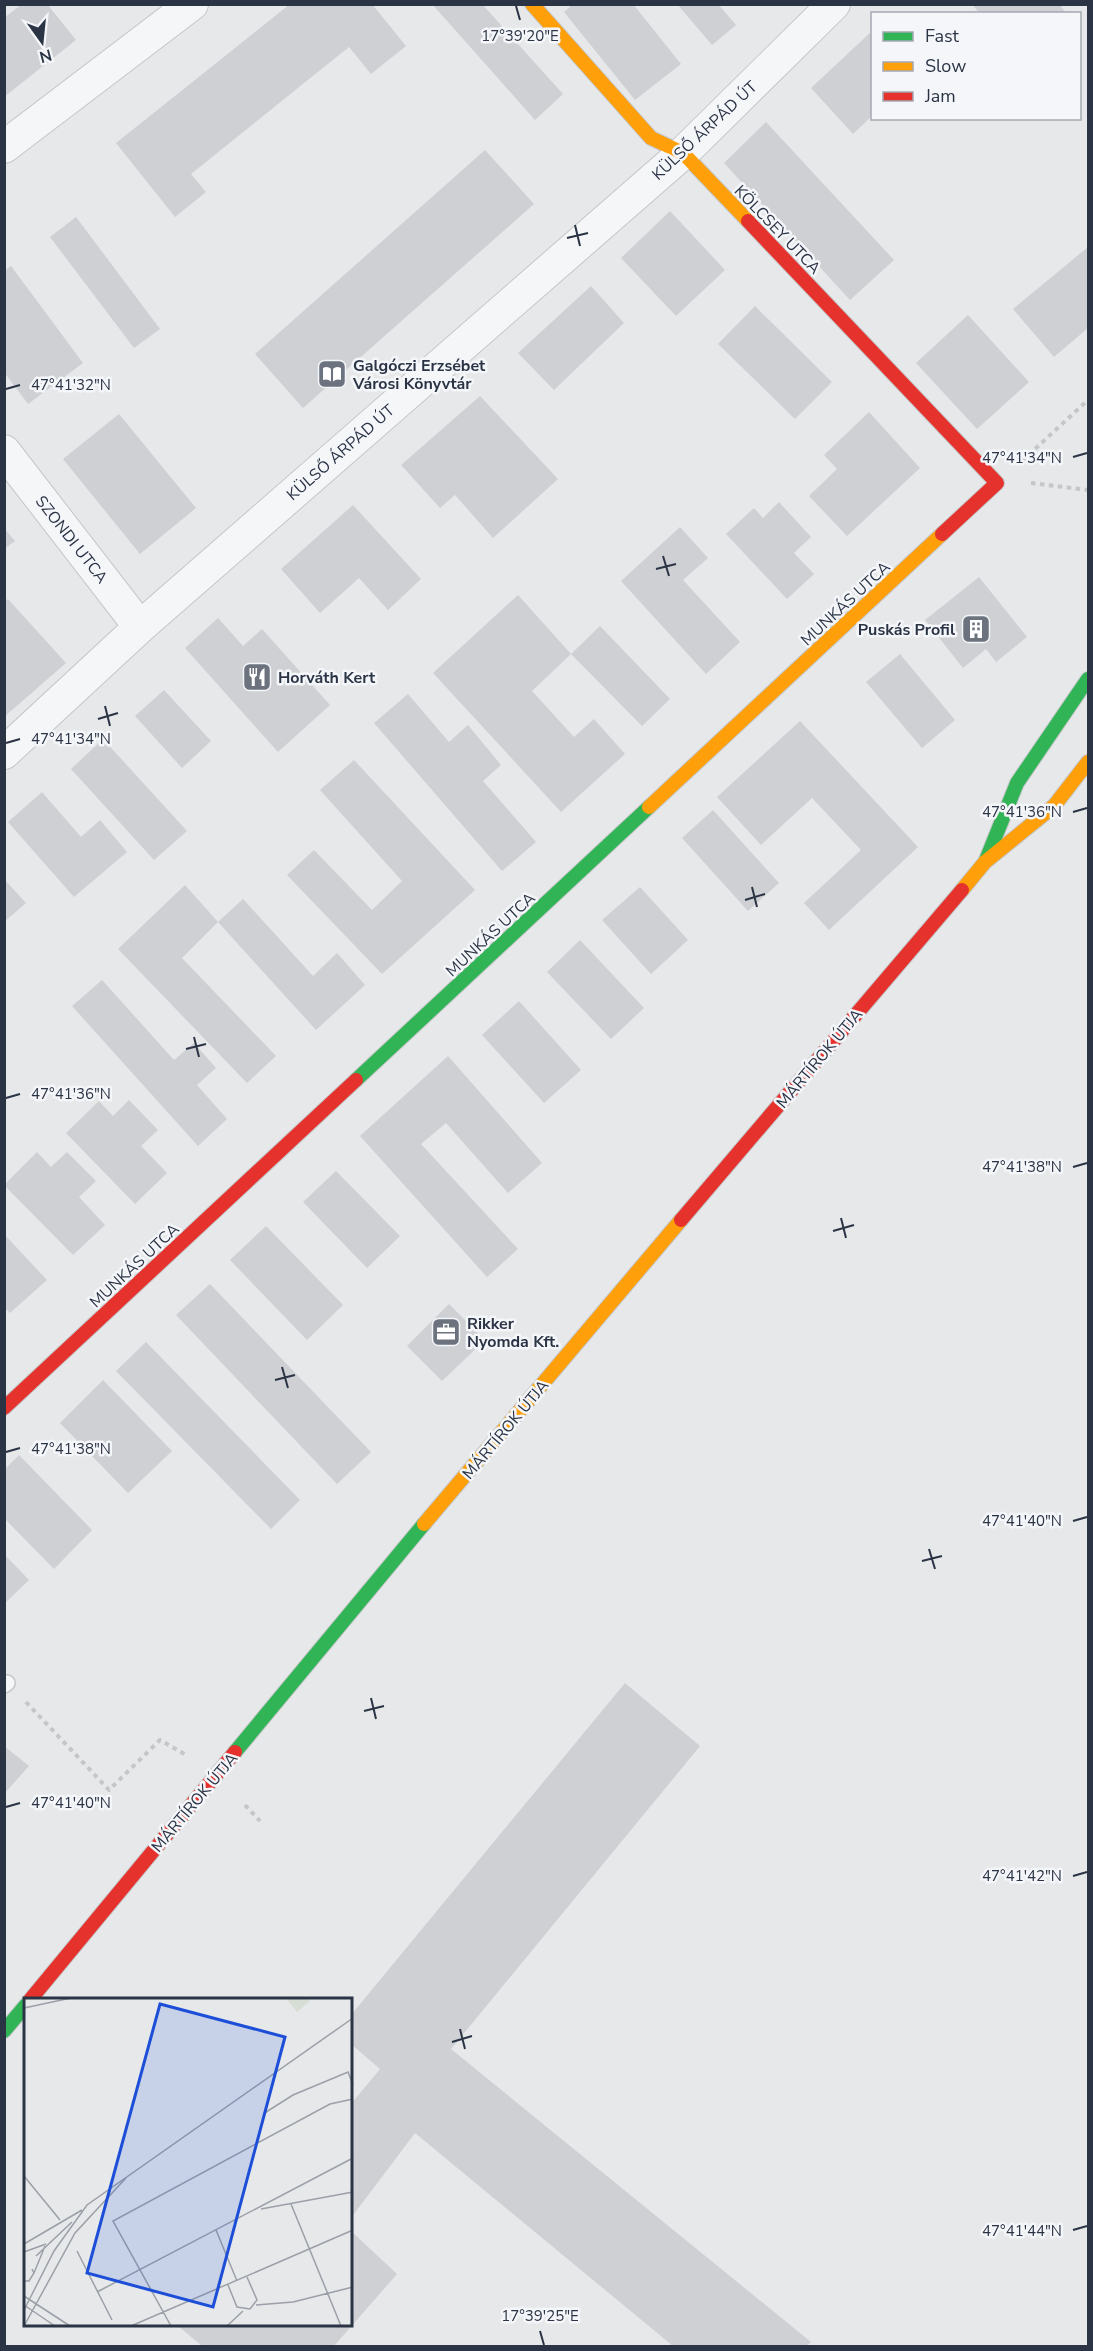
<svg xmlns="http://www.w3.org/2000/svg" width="1093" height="2351" font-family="'Nunito Sans',sans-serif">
<rect width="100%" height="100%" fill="#e6e8ea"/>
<path fill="#ced0d3" d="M22,4H47L76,40L4,97V18Z
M290,4H372L406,46L371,74L349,47L191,174L206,192L175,217L116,143Z
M432,4H482L563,94L535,120Z
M573,4H633L681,64L635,100L564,12Z
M677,4H718L736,25L712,45Z
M972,4H1059L1067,14H980Z
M872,31V116L853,134L811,88Z
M766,122L894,260L850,300L724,163Z
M485,150L534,204L303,408L255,354Z
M670,211L725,270L676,316L621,258Z
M76,217L160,329L134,348L50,237Z
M1088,247V328L1054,357L1013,309Z
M11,266L83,363L28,404L4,372V271Z
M591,286L624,323L554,390L518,353Z
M755,306L832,382L795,419L718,344Z
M968,315L1029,382L977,429L916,363Z
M480,396L558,479L493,538L455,495L440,508L401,465Z
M869,412L920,468L847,536L809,496L837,469L824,455Z
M119,414L196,508L140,554L63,459Z
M779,502L811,537L794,553L814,574L787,599L726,534L754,508L763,518Z
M353,505L421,579L388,610L359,578L320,613L281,569Z
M680,527L708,558L683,580L740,642L706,674L621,581Z
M4,528L15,541L4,549Z
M979,577L1027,637L996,662L986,649L963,668L925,620Z
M518,595L571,654L532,691L574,737L594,719L625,754L561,812L433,673Z
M8,599L66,663L4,717V602Z
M218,618L243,646L262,629L330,705L278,752L185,648Z
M600,626L670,699L642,726L571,654Z
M900,654L955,720L922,748L866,682Z
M164,690L211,741L182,768L135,716Z
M408,694L449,742L468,725L501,765L483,781L536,842L502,871L374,723Z
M800,721L918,847L829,930L804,903L861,850L812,798L761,845L717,797Z
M103,739L187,831L154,860L71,769Z
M354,760L475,890L382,974L287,875L314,850L372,910L402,881L320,790Z
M42,792L81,837L100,820L127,852L74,897L8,822Z
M713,810L779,883L748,911L682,838Z
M4,879L26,903L4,922Z
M185,885L218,922L243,899L313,976L337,953L365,985L316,1030L218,922L182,958L276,1056L247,1083L118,949Z
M640,887L688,940L651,974L602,920Z
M580,940L644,1008L611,1039L547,972Z
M102,980L174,1060L194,1043L216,1068L197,1085L227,1119L198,1146L72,1006Z
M519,1001L581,1070L544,1103L482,1035Z
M448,1056L542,1163L508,1193L446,1123L421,1144L518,1249L487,1277L360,1136Z
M129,1100L158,1130L141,1146L167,1173L135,1204L66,1133L99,1101L113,1116Z
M37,1152L51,1167L67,1152L96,1181L79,1197L105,1225L73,1255L4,1185Z
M336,1171L400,1236L367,1268L303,1202Z
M266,1226L343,1305L307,1340L230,1260Z
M4,1234L47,1280L10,1313L4,1307Z
M210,1284L371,1452L337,1484L176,1315Z
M449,1304L485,1340L442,1381L407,1346Z
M146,1342L300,1500L271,1529L116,1371Z
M103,1380L172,1451L128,1493L60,1423Z
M19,1455L92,1530L54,1569L4,1518V1470Z
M4,1554L29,1580L4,1604Z
M625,1683L700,1746L451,2049L811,2342L807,2346H673L415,2133L351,2218V2104L380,2069L351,2044V2015Z
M4,1746L29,1766L4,1794Z
M351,2231L397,2274L334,2346H202L178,2326H351Z"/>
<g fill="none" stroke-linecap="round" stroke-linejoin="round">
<g stroke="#c4c6c8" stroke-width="18">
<path id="lane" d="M4,1685L7,1683"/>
</g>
<g stroke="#c4c6c8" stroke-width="34">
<path id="street" d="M4,147L192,4
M4,451L140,627
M4,753L140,627L683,153L834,4"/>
</g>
<g stroke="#c4c6c8" stroke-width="16">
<path id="fast" d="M986,860L1017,783L1088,679
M356,1080L649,807
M235,1752L424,1524
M4,2031L26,2005"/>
</g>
<g stroke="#c4c6c8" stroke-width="16">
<path id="slow" d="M532,4L651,138L683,153L748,221
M649,807L942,534
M962,890L985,862L1054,806L1088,762
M424,1524L681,1220"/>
</g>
<g stroke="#c4c6c8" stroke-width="16">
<path id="jam" d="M748,221L997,483L942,534
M681,1220L962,890
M4,1408L356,1080
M30,2000L235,1752"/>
</g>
<path stroke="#c5c6ca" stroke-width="4" stroke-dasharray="4.5 4.5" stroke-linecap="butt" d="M1022,461L1088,400
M1031,483L1088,490
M26,1702L109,1790L160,1740L186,1755
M245,1805L260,1821"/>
<use href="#lane" stroke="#f5f6f7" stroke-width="15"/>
<use href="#street" stroke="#f5f6f7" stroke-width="32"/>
<use href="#fast" stroke="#30b455" stroke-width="14"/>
<use href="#slow" stroke="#ff9f0a" stroke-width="14"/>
<use href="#jam" stroke="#e5322d" stroke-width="14"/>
</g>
<path fill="none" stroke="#2b3445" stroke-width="2" d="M516,6L520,20M575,225L580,246M567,238L588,233M6,389L20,385M1073,457L1087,453M663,556L669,576M656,569L676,564M105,706L110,726M98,719L118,713M6,743L20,739M1073,812L1087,808M752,887L757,907M745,900L765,894M194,1037L199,1057M186,1049L206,1044M6,1098L20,1094M1073,1167L1087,1163M841,1218L846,1238M833,1231L854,1225M282,1367L288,1388M275,1380L295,1375M6,1452L20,1448M1073,1521L1087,1517M929,1549L935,1569M922,1561L942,1556M371,1698L376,1719M364,1711L384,1706M6,1807L20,1803M1073,1876L1087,1872M460,2029L465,2049M452,2042L472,2036M1073,2230L1087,2226M540,2331L544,2345"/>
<defs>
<g id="library-square" transform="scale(1.5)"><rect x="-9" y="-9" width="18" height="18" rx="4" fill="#6c737f" stroke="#f4f6f9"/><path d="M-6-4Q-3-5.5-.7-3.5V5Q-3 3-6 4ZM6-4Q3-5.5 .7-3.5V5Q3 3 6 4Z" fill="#fff"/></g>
<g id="building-square" transform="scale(1.5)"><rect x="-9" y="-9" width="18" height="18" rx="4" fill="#6c737f" stroke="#f4f6f9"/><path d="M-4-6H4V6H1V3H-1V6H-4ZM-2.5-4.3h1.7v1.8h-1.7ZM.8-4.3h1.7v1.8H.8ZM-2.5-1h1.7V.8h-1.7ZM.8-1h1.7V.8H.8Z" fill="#fff"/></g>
<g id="restaurant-square" transform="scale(1.5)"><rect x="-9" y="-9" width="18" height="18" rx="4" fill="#6c737f" stroke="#f4f6f9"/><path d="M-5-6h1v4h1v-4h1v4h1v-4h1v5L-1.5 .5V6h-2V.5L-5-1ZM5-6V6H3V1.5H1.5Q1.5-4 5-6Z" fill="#fff"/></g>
<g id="office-square" transform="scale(1.5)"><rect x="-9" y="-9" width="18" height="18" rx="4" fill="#6c737f" stroke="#f4f6f9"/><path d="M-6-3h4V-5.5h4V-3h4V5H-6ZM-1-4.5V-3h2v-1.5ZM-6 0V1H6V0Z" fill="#fff"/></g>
</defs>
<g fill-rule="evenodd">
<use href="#library-square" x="332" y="374"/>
<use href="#building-square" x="976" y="629"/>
<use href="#restaurant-square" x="257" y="677"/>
<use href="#office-square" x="446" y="1332"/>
</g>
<g text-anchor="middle" stroke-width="5" stroke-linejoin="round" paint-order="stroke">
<g font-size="16" fill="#2b3445" stroke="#f4f6f9">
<text transform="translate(704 130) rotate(-43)" y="6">KÜLSŐ ÁRPÁD ÚT</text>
<text transform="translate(778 229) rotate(46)" y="6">KÖLCSEY UTCA</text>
<text transform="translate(340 452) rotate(-41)" y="6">KÜLSŐ ÁRPÁD ÚT</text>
<text transform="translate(72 539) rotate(52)" y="6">SZONDI UTCA</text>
<text transform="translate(845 603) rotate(-43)" y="6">MUNKÁS UTCA</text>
<text transform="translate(490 934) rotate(-43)" y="6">MUNKÁS UTCA</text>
<text transform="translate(819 1058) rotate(-50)" y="6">MÁRTÍROK ÚTJA</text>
<text transform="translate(134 1265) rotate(-43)" y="6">MUNKÁS UTCA</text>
<text transform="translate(505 1429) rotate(-50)" y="6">MÁRTÍROK ÚTJA</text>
<text transform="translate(194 1802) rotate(-50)" y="6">MÁRTÍROK ÚTJA</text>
</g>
<g font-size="16" font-weight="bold" fill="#2b3445" stroke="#f4f6f9" text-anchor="start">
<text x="353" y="371">Galgóczi Erzsébet<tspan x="353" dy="18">Városi Könyvtár</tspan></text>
<text x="955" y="635" text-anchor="end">Puskás Profil</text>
<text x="278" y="683">Horváth Kert</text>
<text x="467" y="1329">Rikker<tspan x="467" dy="18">Nyomda Kft.</tspan></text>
</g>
</g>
<g transform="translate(24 1998)">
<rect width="328" height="328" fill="#e6e8ea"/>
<path d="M262,0H284L286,3L273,14Z" fill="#d6ded6"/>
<path fill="none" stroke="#9ba0a8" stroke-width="1.5" d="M0,10L47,0M239,116L269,97L324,74L329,87M0,178L36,222M267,206L317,328M237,211L329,194M192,232L213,283M0,246L58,212M53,253L88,322M0,254L22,246M12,258L48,224M10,275L21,248M0,283H5L10,275L8,271M204,287L213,309L226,311L233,302L223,279M73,294L329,160M0,298L46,328M0,307L31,328M232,307L269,304L329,289M0,312L30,253L63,207L329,20M0,328L51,235L102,180M107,328L329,232M147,328L89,223L306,106L329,101M203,328L219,313"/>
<path fill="#1d4ed8" fill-opacity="0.15" stroke="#1d4ed8" stroke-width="3" d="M136,6L261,39L189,309L63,275Z"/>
<rect width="328" height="328" fill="none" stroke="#2b3445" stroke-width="3"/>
</g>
<g font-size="15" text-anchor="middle" fill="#2b3445" stroke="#f4f6f9" stroke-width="5" stroke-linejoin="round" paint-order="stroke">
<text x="520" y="41">17°39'20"E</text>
<text x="71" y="390">47°41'32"N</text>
<text x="1022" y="463">47°41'34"N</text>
<text x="71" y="744">47°41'34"N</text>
<text x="1022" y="817">47°41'36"N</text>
<text x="71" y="1099">47°41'36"N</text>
<text x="1022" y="1172">47°41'38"N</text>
<text x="71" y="1454">47°41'38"N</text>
<text x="1022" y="1526">47°41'40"N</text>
<text x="71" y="1808">47°41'40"N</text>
<text x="1022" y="1881">47°41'42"N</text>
<text x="1022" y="2236">47°41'44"N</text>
<text x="540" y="2321">17°39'25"E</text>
</g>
<rect width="1093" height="2351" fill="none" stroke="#2b3445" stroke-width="12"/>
<rect x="871" y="12" width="210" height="108" fill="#f4f6f9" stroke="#a4a8b1" stroke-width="1.5"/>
<rect x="883" y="32" width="30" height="9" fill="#30b455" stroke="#a4a8b1" stroke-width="1.5"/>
<text x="925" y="42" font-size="18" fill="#2b3445">Fast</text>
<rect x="883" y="62" width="30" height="9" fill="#ff9f0a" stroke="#a4a8b1" stroke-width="1.5"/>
<text x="925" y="72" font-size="18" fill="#2b3445">Slow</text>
<rect x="883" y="92" width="30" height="9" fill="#e5322d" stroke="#a4a8b1" stroke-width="1.5"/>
<text x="925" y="102" font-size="18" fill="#2b3445">Jam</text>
<g transform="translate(42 42) rotate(165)" stroke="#f4f6f9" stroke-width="4.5" paint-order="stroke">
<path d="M0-4.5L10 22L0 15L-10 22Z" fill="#2b3445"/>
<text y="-9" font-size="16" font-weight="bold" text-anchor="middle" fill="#2b3445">N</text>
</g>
</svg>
